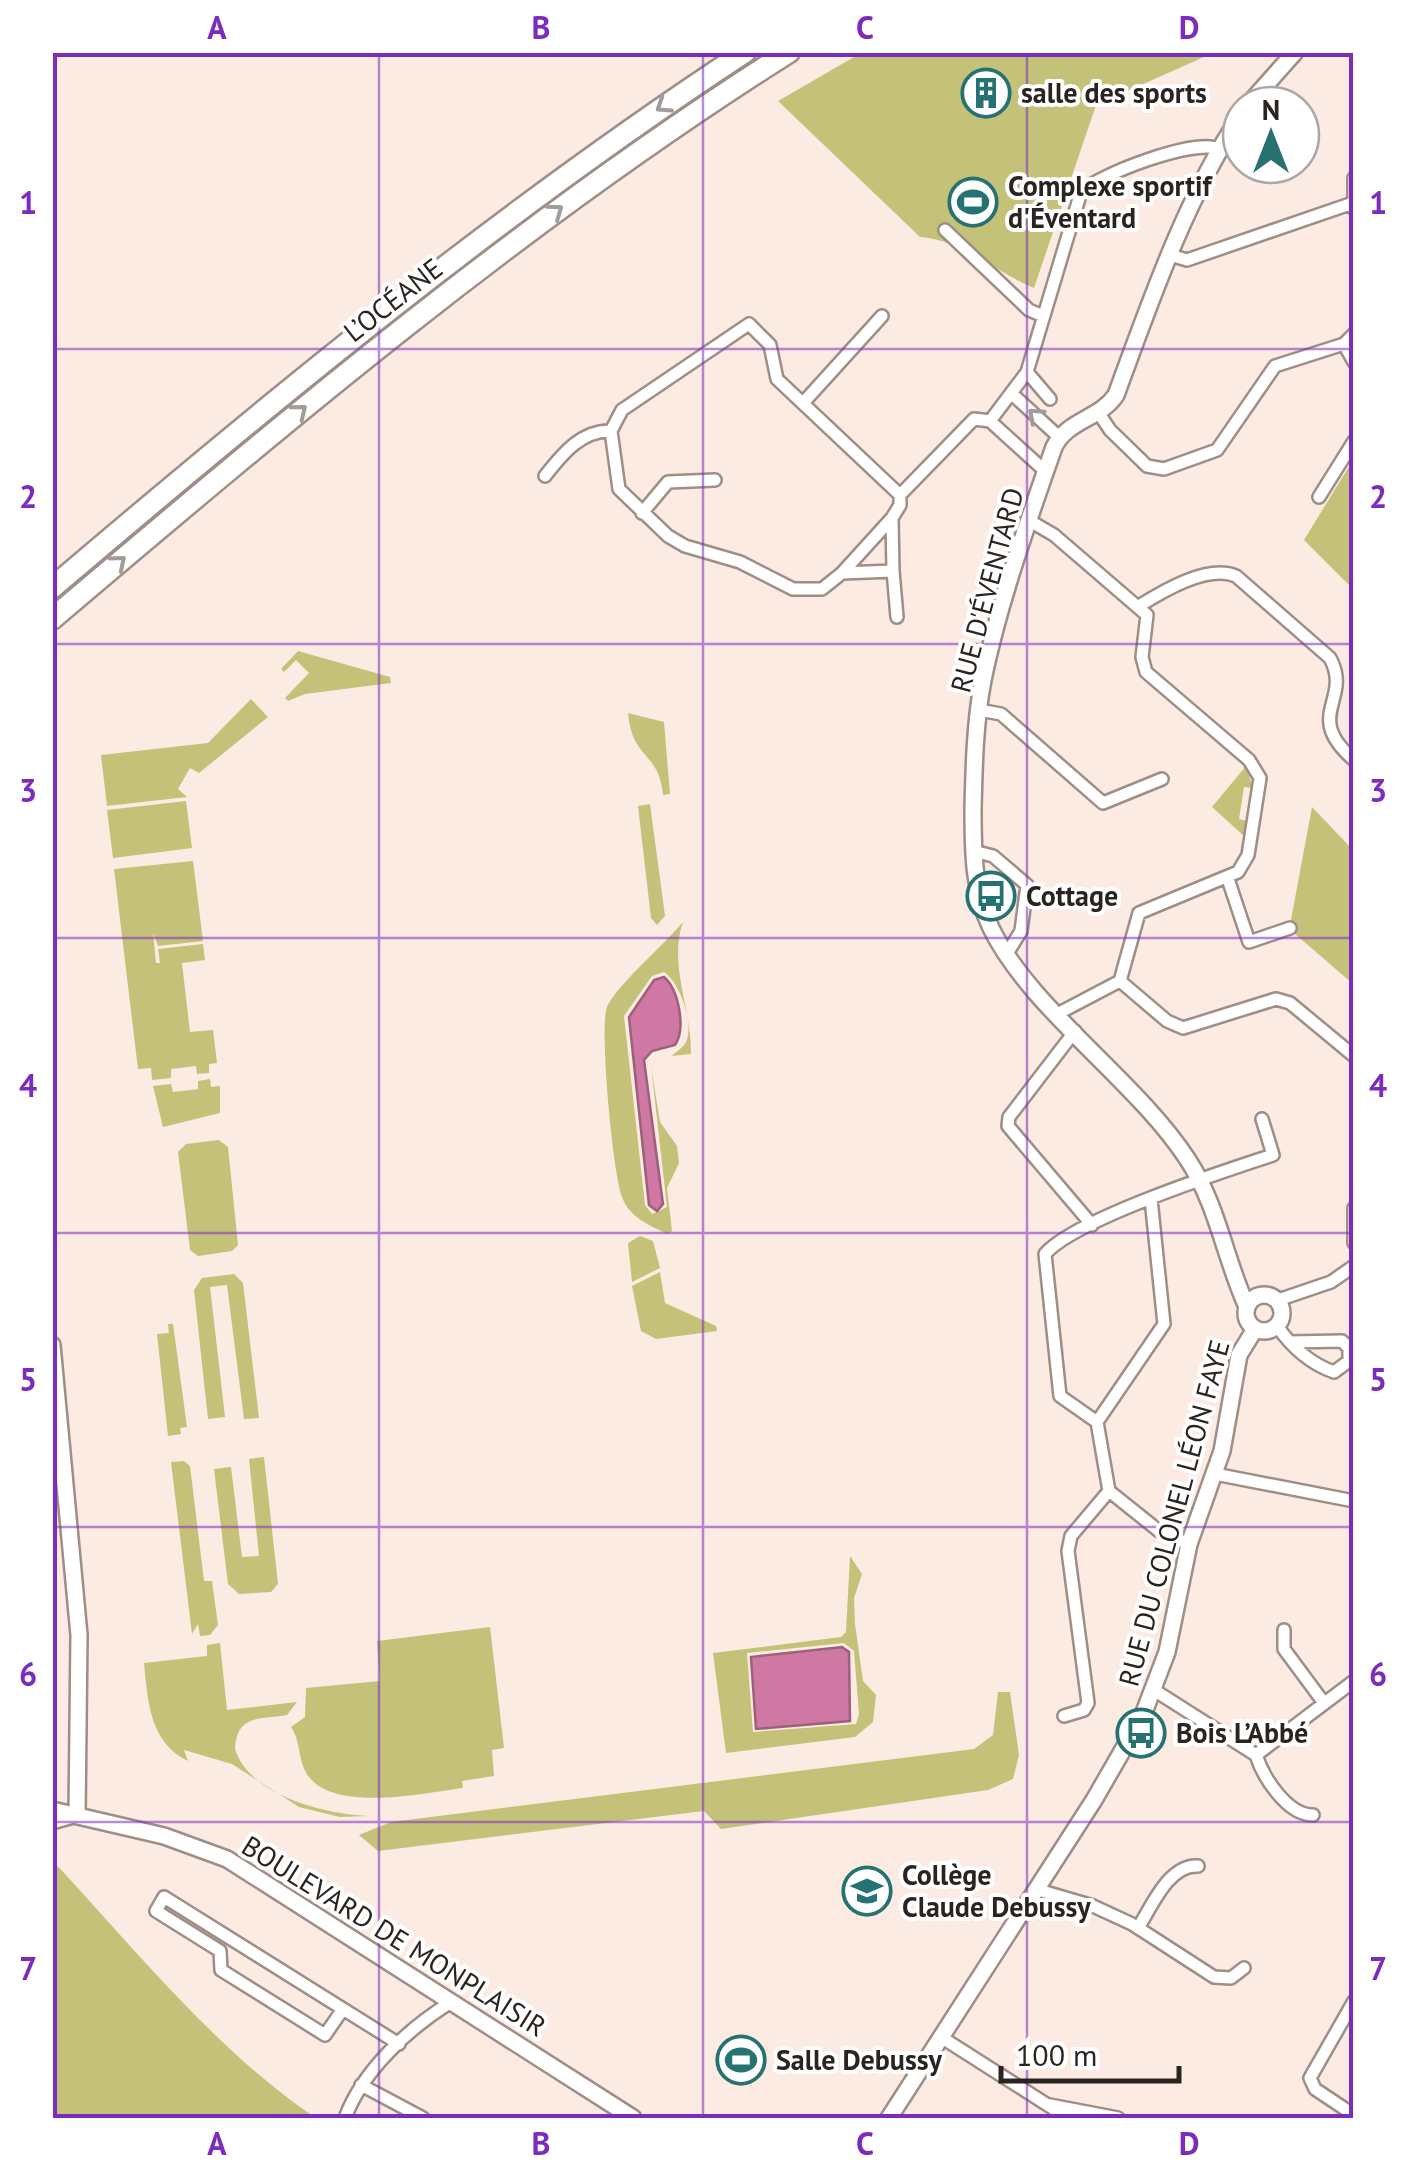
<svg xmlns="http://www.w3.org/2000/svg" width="1406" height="2171" font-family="'PT Sans',sans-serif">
<rect width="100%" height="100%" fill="#fcebe2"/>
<path fill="#c4c278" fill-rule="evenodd" d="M861,53H1213L1096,105L1034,288C995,272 962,240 920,237L778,101Z
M1353,460V589L1304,540Z
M298,651L390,677L391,683L305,694L288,701L285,698L309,673L296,660L284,672L281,669Z
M251,699L268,717L199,773L190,768L178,789L187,797L107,806L101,755L208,743Z
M628,713L664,722L670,794L663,795C659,751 632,760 628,713Z
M1246,766L1253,788L1244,787L1239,819L1247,821L1244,836L1212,807Z
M186,801L192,848L113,858L107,810Z
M650,804L665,916L657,925L651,918L638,806Z
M1312,807L1353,850V984L1294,933L1291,920Z
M193,861L203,941L158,946L153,933L156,963H160L158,949L203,944L205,960L182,963L190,1032L213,1030L217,1063L209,1064V1073L197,1074L196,1066L171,1069V1078L152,1080L151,1068L138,1069L114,869Z
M683,922C668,964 692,1010 691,1054L672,1056C674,1053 684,1048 687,1040C693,1021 680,983 664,972L652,976L624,1016L645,1205L652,1214L667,1207L651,1066L660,1122L677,1146L679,1163L667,1188L672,1231L668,1234C650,1226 629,1217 622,1197C613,1173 599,1028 607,1007C615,987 667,942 683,922Z
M210,1079L211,1087L220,1086V1113L163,1127L153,1086L171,1084L173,1092L198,1089V1081Z
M219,1140L228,1147L238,1245L232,1251L198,1256L190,1250L178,1152L186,1144Z
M640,1236L653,1241L660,1268L632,1282L628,1243Z
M660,1272L665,1303L716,1326L717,1331L656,1339L641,1331L632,1286Z
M234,1274L243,1283L259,1418L244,1419L227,1285L210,1287L225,1417L208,1419L194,1290L202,1278Z
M168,1324H173L187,1427L180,1428L181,1434L168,1436L157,1334L169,1333Z
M264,1457L278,1584L271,1592L239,1594L228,1584L214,1469L231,1467L242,1557L259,1556L249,1459Z
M184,1461L190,1466L204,1581H212L218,1625L210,1635L200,1636L198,1624L192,1634L171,1462Z
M850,1556L862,1574L854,1598L855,1624L863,1681L876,1695L873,1722L855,1737L726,1753L713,1653L841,1637L846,1632ZM844,1643L854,1651L859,1714L856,1724L753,1732L747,1653Z
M490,1627L504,1748L492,1750L494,1776L462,1781L463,1788C424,1793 338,1812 310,1778C297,1763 302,1743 291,1727L305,1717L306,1688L380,1681L377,1641Z
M220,1643L227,1710L297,1702L287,1715C261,1720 237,1713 235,1749C250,1796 325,1814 368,1816L340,1817L299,1807L232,1764L184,1750L188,1761C149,1742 148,1701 144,1663L207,1656V1645Z
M998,1692H1010L1019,1755L1013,1779L988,1790L721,1829L704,1811L378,1851L359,1835L391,1822L974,1749L993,1735Z
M52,1860C135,1949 215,2050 316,2118H53Z"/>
<path fill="#cf78a4" stroke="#9e5f7c" stroke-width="2.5" d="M664,977C679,990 686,1029 675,1045L652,1051L644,1060L663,1204L657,1211L649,1205L629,1017L654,980Z
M842,1647L849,1652L850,1721L756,1729L751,1657Z"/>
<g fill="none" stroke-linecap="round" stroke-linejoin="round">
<g stroke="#9e8e86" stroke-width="16">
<path id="street" d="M1354,178V209
M945,230L1029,310L1043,316
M1170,255L1187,260L1350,204
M1344,344L1354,362
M1011,393L1059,437
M1050,399L1027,372L1081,192C1100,174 1195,138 1219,149
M803,403L882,316
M1098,412L1110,430L1147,466L1164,469L1217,450L1275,366L1344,344L1354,334
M990,421L1027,372
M611,431L619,489L668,536L685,546L740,562L793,589H822L842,573L893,571L892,518L900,505V495
M545,476C563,453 582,430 611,431L622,410L749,324L770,345L777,379L900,495
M900,495L974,419L990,421L1045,471
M1319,497L1354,441
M642,513L668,482L715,480
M1030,521L1054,535L1147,615L1142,657L1146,672L1249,760L1260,778L1248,855L1238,872L1139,913L1120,981
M893,571L897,617
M842,573L892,518
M1139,606C1163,591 1208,564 1236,576L1330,658C1353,700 1302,715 1354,760
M979,710L1001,714L1103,803L1162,779
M973,851L993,856L1027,885L1021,931L1008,952
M1228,879L1249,942L1290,928
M1059,1013L1120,981L1167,1021L1183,1028L1276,999L1290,1003L1354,1056
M1075,1031L1009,1117L1008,1126L1092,1225
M1354,1208V1243
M1278,1300L1331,1282L1354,1266
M1277,1326C1291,1346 1311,1364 1334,1372L1349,1361V1348L1342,1341L1290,1342
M1097,1422L1164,1324L1151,1199
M1215,1474L1354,1501
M1109,1491L1097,1422L1060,1396L1045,1254C1075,1219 1224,1171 1273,1155L1262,1119
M1109,1491L1159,1531L1189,1544
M1284,1630V1649L1324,1703
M1154,1690L1256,1755L1354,1681
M1064,1716L1084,1710L1088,1703L1068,1551L1071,1536L1109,1491
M1256,1755C1263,1777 1287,1815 1313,1815
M52,1823L77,1816
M1035,1889L1093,1906L1132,1924L1214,1977L1231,1978L1244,1968
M1138,1928C1152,1906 1169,1864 1198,1866
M1354,2001L1310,2078L1315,2089L1354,2115
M343,2009L325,2035L221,1970L220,1951L156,1911L164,1897L399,2044
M941,2037L1068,2118
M361,2085L423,2118
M1050,2105L1118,2118
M345,2118C363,2070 408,2029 451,2002"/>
</g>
<g stroke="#9e8e86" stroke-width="20">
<path id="secondary" d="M1248,105L1295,52
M1241,115C1185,200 1151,300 1116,395C1100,419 1067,420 1054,447C1028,522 999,602 983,680C975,722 974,766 973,809C973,849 973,891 991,928C1031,1010 1136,1080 1188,1160C1218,1206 1225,1259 1247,1307
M1246 1313a18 18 0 1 1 36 0a18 18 0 1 1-36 0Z
M52,1345L79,1635L77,1816
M52,1810L164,1836L227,1859L633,2118
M889,2118L1094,1800L1143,1715L1167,1652L1189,1544L1222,1451L1239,1355L1255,1329"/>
</g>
<g stroke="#9e8e86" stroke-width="25">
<path id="highway" d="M52,588C275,398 500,213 745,52
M52,619C289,418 526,218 789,52"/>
</g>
<use href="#street" stroke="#fff" stroke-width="11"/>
<use href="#secondary" stroke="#fff" stroke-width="15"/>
<use href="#highway" stroke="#fff" stroke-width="20"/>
</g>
<defs><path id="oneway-chevron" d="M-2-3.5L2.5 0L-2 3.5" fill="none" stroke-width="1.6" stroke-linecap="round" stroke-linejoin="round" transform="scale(2.5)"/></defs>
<g stroke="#9f9c9b">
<use href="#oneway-chevron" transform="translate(663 106) rotate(147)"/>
<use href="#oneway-chevron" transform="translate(556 211) rotate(-36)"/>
<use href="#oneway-chevron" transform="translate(300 411) rotate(-39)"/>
<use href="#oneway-chevron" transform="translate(1035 415) rotate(-138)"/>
<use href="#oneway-chevron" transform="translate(119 562) rotate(-40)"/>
</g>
<path fill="none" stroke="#7b2cbf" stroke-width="2.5" stroke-opacity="0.55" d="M379,52V2118M703,52V2118M1027,52V2118M52,349H1354M52,644H1354M52,938H1354M52,1233H1354M52,1527H1354M52,1822H1354"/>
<defs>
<g id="building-ring" transform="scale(2.5)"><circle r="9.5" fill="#fff" stroke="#267172" stroke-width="1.5"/><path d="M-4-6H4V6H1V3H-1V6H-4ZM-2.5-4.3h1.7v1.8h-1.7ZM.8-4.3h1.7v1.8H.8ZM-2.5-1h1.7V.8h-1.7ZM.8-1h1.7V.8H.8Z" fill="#267172"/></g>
<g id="stadium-ring" transform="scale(2.5)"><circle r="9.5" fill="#fff" stroke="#267172" stroke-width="1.5"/><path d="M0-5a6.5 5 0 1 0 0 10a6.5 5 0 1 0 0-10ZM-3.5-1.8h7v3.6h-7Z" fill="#267172"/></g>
<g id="bus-ring" transform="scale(2.5)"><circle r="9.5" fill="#fff" stroke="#267172" stroke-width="1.5"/><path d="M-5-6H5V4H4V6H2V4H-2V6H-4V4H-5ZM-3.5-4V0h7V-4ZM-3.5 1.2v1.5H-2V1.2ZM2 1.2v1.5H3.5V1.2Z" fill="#267172"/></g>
<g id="school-ring" transform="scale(2.5)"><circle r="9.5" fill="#fff" stroke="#267172" stroke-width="1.5"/><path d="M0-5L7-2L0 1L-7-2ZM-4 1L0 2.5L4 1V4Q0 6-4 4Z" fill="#267172"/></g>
</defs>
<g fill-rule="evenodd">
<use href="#building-ring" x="986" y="93"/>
<use href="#stadium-ring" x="973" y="202"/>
<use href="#bus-ring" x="991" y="896"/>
<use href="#bus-ring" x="1141" y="1733"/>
<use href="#school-ring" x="867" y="1891"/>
<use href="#stadium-ring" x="741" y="2060"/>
</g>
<g text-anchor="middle" stroke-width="8" stroke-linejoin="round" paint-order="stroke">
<g font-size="28" font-weight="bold" fill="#2a2420" stroke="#fff" text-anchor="start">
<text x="1021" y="103">salle des sports</text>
<text x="1008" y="196">Complexe sportif<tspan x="1008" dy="32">d'Éventard</tspan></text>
<text x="1026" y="906">Cottage</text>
<text x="1176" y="1743">Bois L’Abbé</text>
<text x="902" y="1885">Collège<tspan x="902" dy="32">Claude Debussy</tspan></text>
<text x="776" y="2070">Salle Debussy</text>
</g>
<g font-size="28" fill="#2a2420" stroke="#fff">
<text transform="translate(393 300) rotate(-38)" y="10">L’OCÉANE</text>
<text transform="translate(987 590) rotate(-75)" y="10">RUE D'ÉVENTARD</text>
<text transform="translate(1174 1513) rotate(-75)" y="10">RUE DU COLONEL LÉON FAYE</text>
<text transform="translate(394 1936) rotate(32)" y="10">BOULEVARD DE MONPLAISIR</text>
</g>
</g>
<rect width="1406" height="2171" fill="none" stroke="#ffffff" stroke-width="110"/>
<g transform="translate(1271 135)"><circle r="48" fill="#ffffff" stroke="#aaa7a6" stroke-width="2.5"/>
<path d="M0-8L18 38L0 25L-18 38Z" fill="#267172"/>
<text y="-15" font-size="28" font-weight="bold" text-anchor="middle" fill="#2a2420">N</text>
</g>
<path d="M1001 2066v15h178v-15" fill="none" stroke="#2a2420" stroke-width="5"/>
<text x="1016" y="2066" font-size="30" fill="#2a2420" stroke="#ffffff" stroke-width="8" paint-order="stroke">100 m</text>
<rect x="55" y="55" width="1296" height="2061" fill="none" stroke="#7b2cbf" stroke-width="4"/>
<g font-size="32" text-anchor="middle" font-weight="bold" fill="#7b2cbf">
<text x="217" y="39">A</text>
<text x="541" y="39">B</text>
<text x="865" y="39">C</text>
<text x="1189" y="39">D</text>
<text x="28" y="214">1</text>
<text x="1378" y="214">1</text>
<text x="28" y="508">2</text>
<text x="1378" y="508">2</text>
<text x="28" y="802">3</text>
<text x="1378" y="802">3</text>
<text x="28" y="1097">4</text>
<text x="1378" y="1097">4</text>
<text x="28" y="1391">5</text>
<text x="1378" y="1391">5</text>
<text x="28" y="1686">6</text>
<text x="1378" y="1686">6</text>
<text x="28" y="1980">7</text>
<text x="1378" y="1980">7</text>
<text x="217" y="2155">A</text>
<text x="541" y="2155">B</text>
<text x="865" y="2155">C</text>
<text x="1189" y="2155">D</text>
</g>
</svg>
